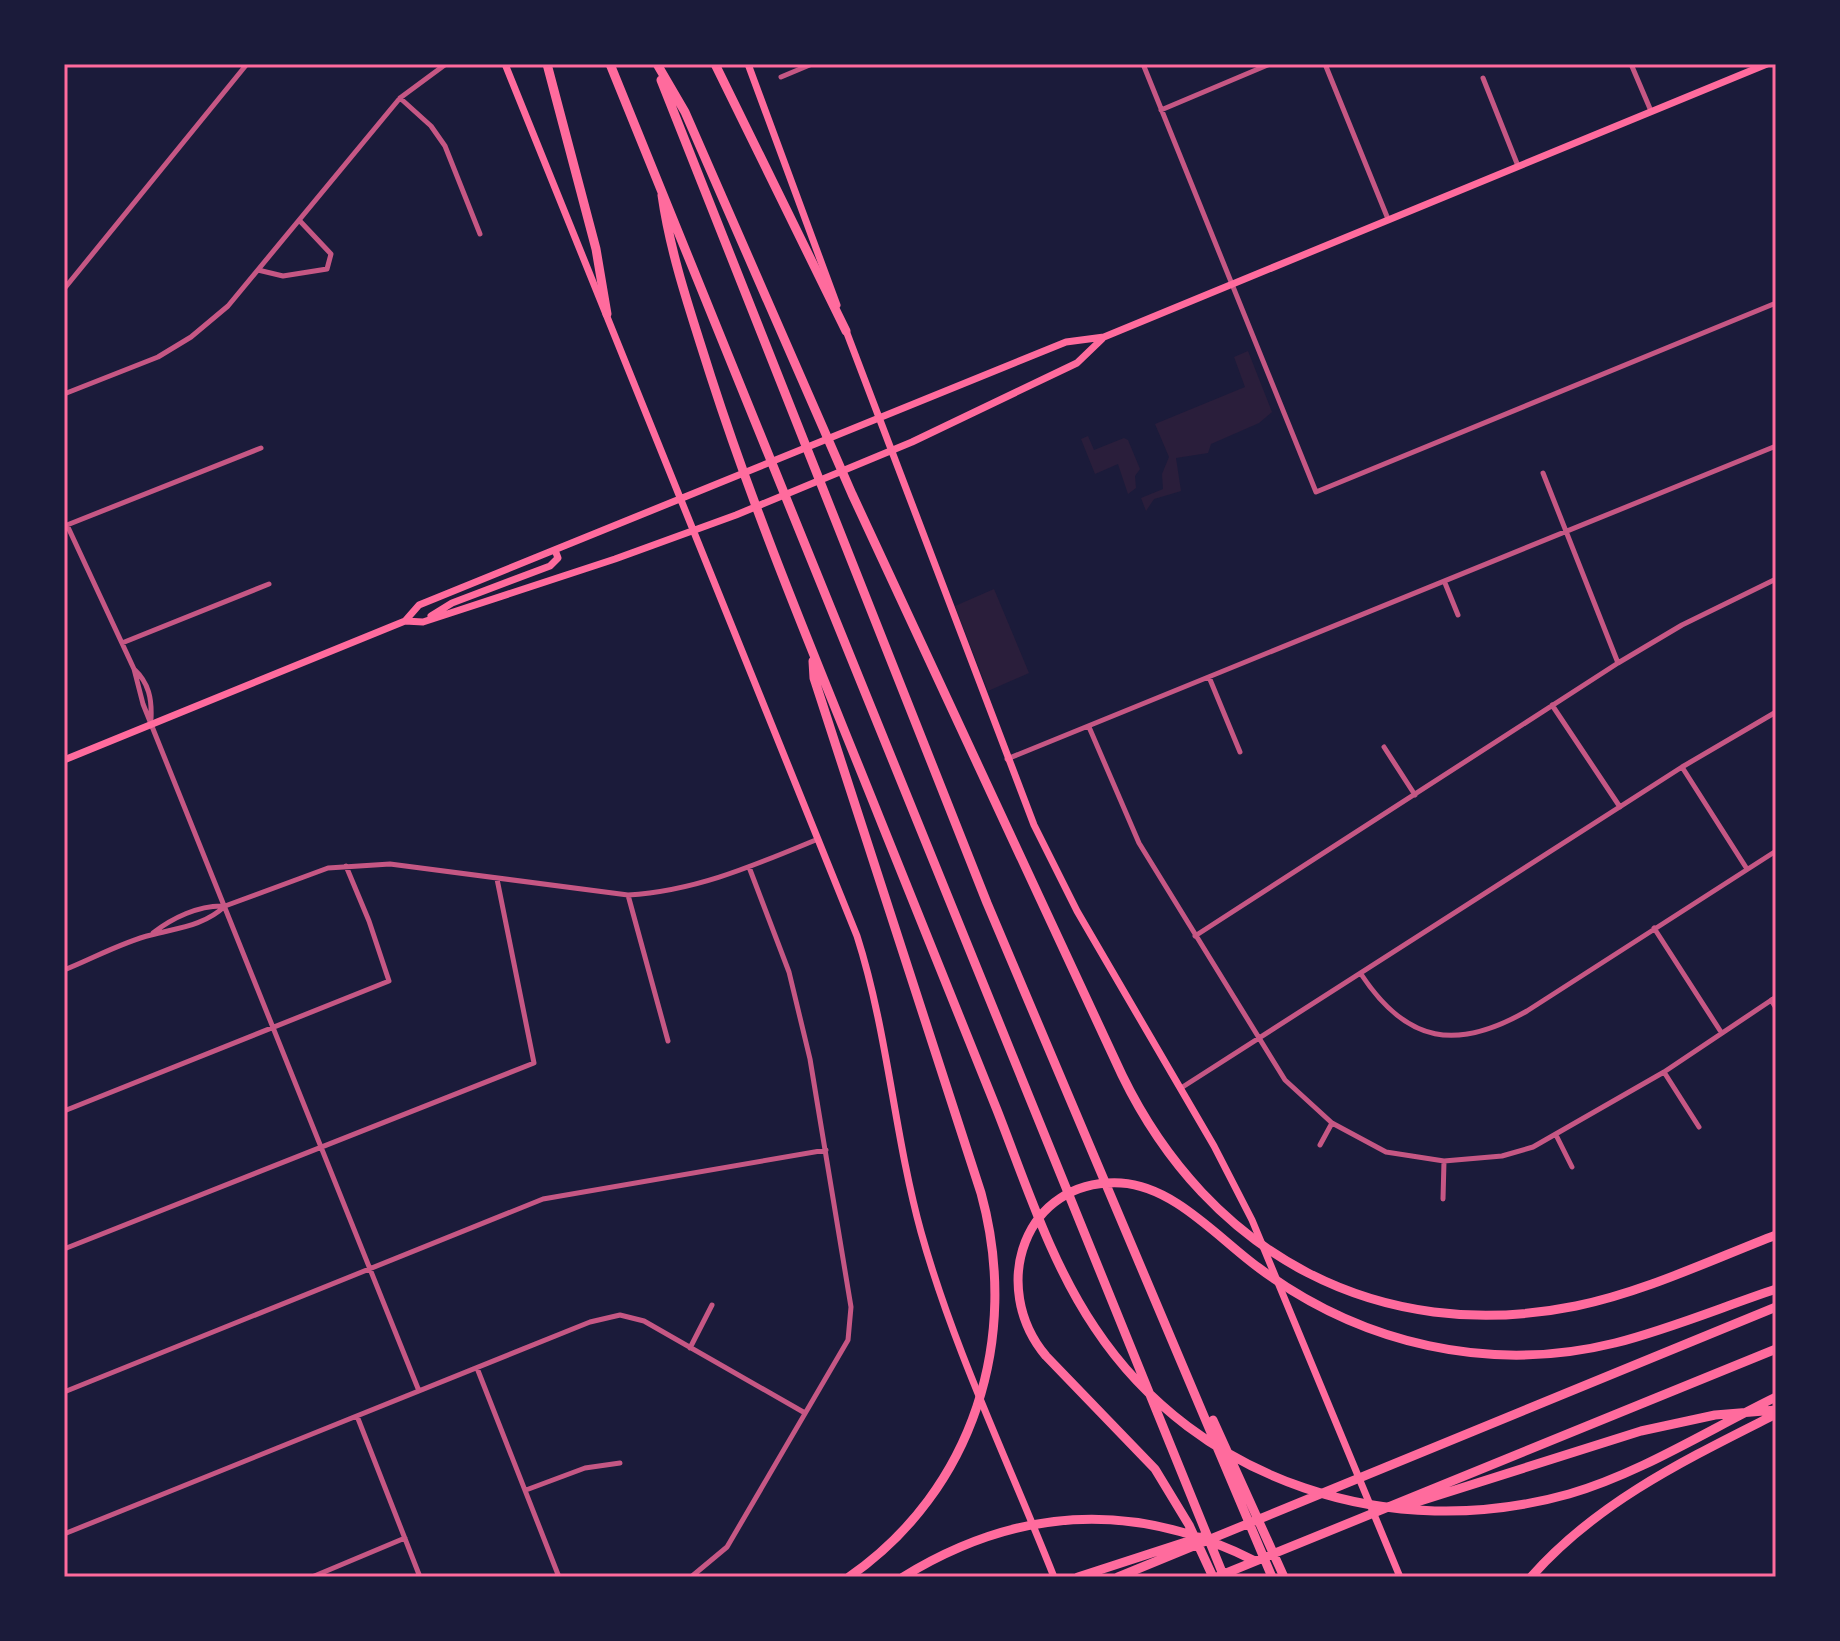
<svg xmlns="http://www.w3.org/2000/svg" width="1840" height="1641" font-family="'Space Grotesk',sans-serif">
<rect width="100%" height="100%" fill="#1b1b3a"/>
<path fill="#2a1e3b" d="M1248,351L1272,412L1259,423L1211,444L1208,453L1176,458L1181,491L1154,499L1146,511L1141,498L1163,489L1162,474L1169,457L1155,424L1245,387L1234,357Z
M1088,436L1094,450L1124,438L1128,440L1140,469L1135,476L1136,488L1128,494L1118,464L1095,474L1081,439Z
M994,589L1029,673L988,691L955,606Z"/>
<g fill="none" stroke-linecap="round" stroke-linejoin="round">
<path stroke="#c65784" stroke-width="5" d="M1143,64L1316,492L1776,303
M1325,64L1388,219
M1631,64L1651,111
M781,77L812,64
M1483,78L1518,166
M400,98L431,126L445,146L480,234
M1161,110L1270,64
M258,270L283,276L327,269L331,254L299,220
M64,289L247,64
M64,394L158,357L191,337L228,306L400,98L446,64
M1543,473L1618,663
M1445,583L1458,615
M122,643L269,584
M134,669L143,704L419,1391
M1209,677L1240,752
M1552,705L1620,807
M151,719C152,699 149,683 134,669L67,525L261,448
M1089,727L1139,843L1285,1080L1332,1123L1386,1152L1444,1161L1502,1156L1533,1147L1664,1072L1776,997
M1384,747L1415,795
M1007,759L1776,446
M1682,767L1747,869
M628,895L668,1041
M1654,928L1721,1032
M153,933C172,918 199,905 224,906
M1195,936L1618,663L1682,625L1776,579
M64,970C92,959 122,942 151,935C177,928 204,926 225,906L328,868L390,864L628,895C696,891 755,865 818,839
M1361,974C1407,1044 1457,1051 1527,1011L1776,851
M1771,1000L1776,1008
M1664,1072L1699,1127
M1181,1088L1682,767L1776,712
M64,1111L389,981L369,921L346,866
M1557,1137L1572,1167
M1320,1145L1332,1123
M1443,1199L1444,1161
M64,1249L534,1063L497,879
M690,1348L712,1305
M477,1368L559,1577
M64,1392L543,1199L826,1150
M357,1416L420,1577
M526,1490L585,1468L620,1463
M64,1534L590,1322L620,1315L644,1321L805,1413
M312,1577L405,1538
M691,1577L727,1547L848,1340L851,1307L810,1059L789,972L749,867"/>
<path stroke="#ff6b9d" stroke-width="7" d="M505,64L857,936C888,1033 894,1134 921,1232C954,1350 1009,1463 1054,1577
M748,64L837,305
M845,328L1034,825L1077,911L1214,1146L1252,1220L1400,1577
M431,616L452,603L550,566L558,558L555,550
M405,621L423,622L615,559L736,515L912,442L1077,363L1102,339
M64,760L405,621L419,605L1066,342L1104,337L1767,64"/>
<path stroke="#ff6b9d" stroke-width="9" d="M547,64L596,249L607,314
M610,64L1224,1577
M657,64L685,112L852,494L1122,1075C1209,1254 1378,1346 1576,1306C1644,1292 1711,1260 1776,1235
M715,64L846,331
M661,80L987,903L1272,1577
M662,195C671,258 692,316 711,377C760,529 823,676 882,824C920,919 959,1015 997,1110C1026,1184 1051,1263 1095,1328C1198,1483 1392,1544 1569,1494C1639,1474 1710,1429 1776,1397
M813,661L814,678L981,1193C1021,1338 974,1490 849,1577
M1213,1420L1284,1577
M1398,1508L1641,1431L1715,1415L1776,1410
M1219,1576L1776,1349
M903,1577C1018,1506 1135,1500 1255,1561
M1078,1577L1201,1537
M1118,1577L1776,1307
M1213,1577L1189,1525L1155,1469L1046,1356C988,1287 1024,1178 1121,1183C1174,1186 1219,1239 1259,1268C1361,1344 1490,1374 1615,1343C1670,1329 1722,1307 1776,1289
M1531,1577C1598,1501 1687,1459 1776,1414"/>
</g>
<rect width="1840" height="1641" fill="none" stroke="#1b1b3a" stroke-width="132"/>
<rect x="66" y="66" width="1708" height="1509" fill="none" stroke="#ff6b9d" stroke-width="3"/>
</svg>
